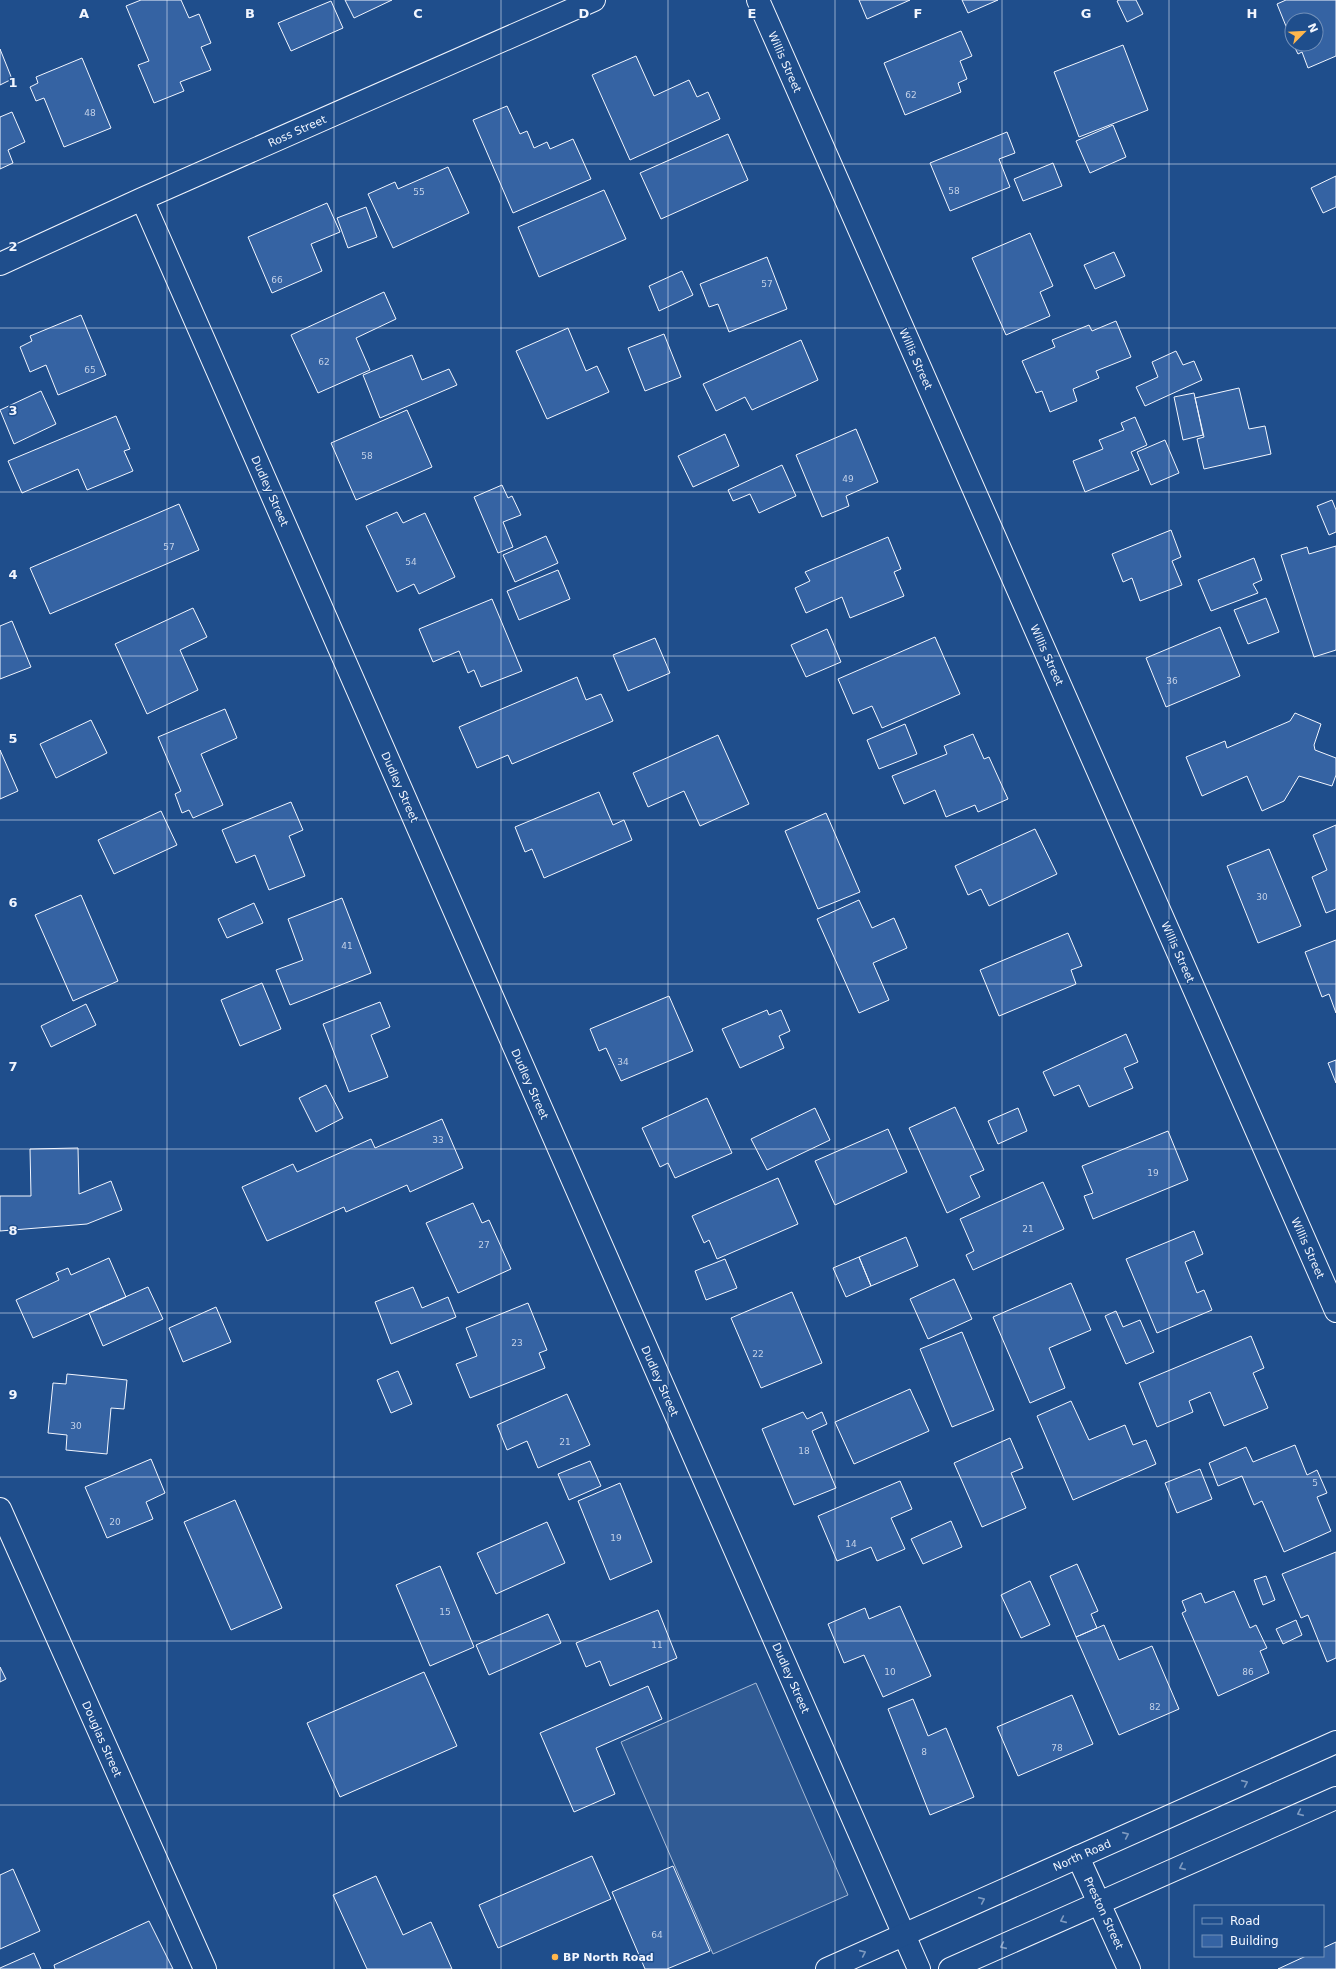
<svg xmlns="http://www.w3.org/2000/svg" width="1336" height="1969" font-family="'DejaVu Sans',sans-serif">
<rect width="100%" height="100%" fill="#1f4e8c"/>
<path fill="#305b95" stroke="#a8bbd7" d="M756,1683L848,1895L713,1954L621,1742Z"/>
<path fill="#3563a3" stroke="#f2f6ff" d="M141,0H181L189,18L199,14L211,43L201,47L211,70L180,82L184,91L154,103L138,65L149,61L126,6Z
M345,0H392L354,18Z
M859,0H910L867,19Z
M962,0H998L968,13Z
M1119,0H1136L1143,14L1127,22L1117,1Z
M1286,0H1336V56L1308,68L1302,52L1298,54L1293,44H1316V20H1292V41L1277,4Z
M331,1L343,28L291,51L278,23Z
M961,31L972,56L960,61L967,79L958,83L961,92L905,115L884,63Z
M1123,45L1148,110L1079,137L1054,72Z
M0,49L12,79L0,85Z
M636,56L654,96L689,80L697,97L708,92L720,119L630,160L592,75Z
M82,58L111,128L64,147L44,98L36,101L30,87L38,83L36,77Z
M507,106L520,134L527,131L534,148L547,142L550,149L573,139L591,179L513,213L473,120Z
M12,112L25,142L8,150L13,163L0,169V117Z
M1113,125L1126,157L1090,173L1076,141Z
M1007,132L1015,153L999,159L1010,187L950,211L930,163Z
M728,134L748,180L661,219L640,173Z
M1053,163L1062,186L1023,201L1014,179Z
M448,167L469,213L393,248L368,194L395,182L398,189Z
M1336,176V207L1323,213L1311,188Z
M604,190L626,239L539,277L518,227Z
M327,203L340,232L311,244L322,271L272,293L248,237Z
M366,207L377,237L348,248L337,218Z
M1030,233L1053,286L1040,292L1050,316L1006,335L972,258Z
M1114,252L1125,276L1095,289L1084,265Z
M767,257L787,309L729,332L718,304L709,307L700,284Z
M682,271L693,295L659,311L649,286Z
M384,292L396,319L356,338L370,370L318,393L291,335Z
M81,315L106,375L58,395L46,365L30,372L20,347L32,341L30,336Z
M1116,321L1131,357L1096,371L1099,378L1073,389L1077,401L1050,412L1042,391L1036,393L1022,361L1055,347L1052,340L1089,325L1092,331Z
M568,328L586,371L597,366L609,392L547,419L516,351Z
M664,334L681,377L645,391L628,348Z
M801,340L818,380L752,410L745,397L716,411L703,384Z
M1176,351L1183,365L1194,361L1202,380L1145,406L1136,387L1158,377L1152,362Z
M412,355L422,380L449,369L457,385L380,418L363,375Z
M1239,388L1249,429L1265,426L1271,454L1204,469L1197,439L1204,437L1195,398Z
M41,391L56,424L14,444L0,410Z
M1194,393L1203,435L1183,440L1174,397Z
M407,410L432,467L356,500L331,443Z
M116,416L130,449L124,451L133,471L87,490L78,469L22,493L8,461Z
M1135,417L1147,445L1131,452L1139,470L1085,492L1073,461L1103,449L1099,440L1124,430L1121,423Z
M856,429L878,482L846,496L849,506L822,517L796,455Z
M725,434L739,466L693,487L678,456Z
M1165,440L1179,473L1151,485L1137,452Z
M782,465L796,496L759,513L750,494L733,501L728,490Z
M502,485L508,498L512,496L521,515L503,522L513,547L498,553L474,497Z
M1332,500L1336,510V532L1329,535L1317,506Z
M179,504L199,550L50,614L30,568Z
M397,512L403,523L425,513L455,577L419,594L414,584L397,592L366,526Z
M1171,530L1181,557L1172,561L1182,585L1140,601L1132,578L1123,582L1112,554Z
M546,536L558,563L515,582L503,555Z
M888,537L901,569L894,572L904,596L850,618L842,597L806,613L795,588L810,581L805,572Z
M1336,546V650L1314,657L1281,555L1307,547L1309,554Z
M1254,558L1262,580L1253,584L1258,593L1211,611L1198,580Z
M558,570L570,599L519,620L507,591Z
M1266,598L1279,632L1248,644L1234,610Z
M492,599L522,671L481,687L474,670L468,673L459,651L433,662L419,629Z
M193,608L207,637L180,650L198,690L147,714L115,644Z
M12,621L31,667L0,679V626Z
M1220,627L1240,676L1166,707L1146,658Z
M827,629L841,662L806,677L791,645Z
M935,637L960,694L882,728L872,706L853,714L838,679Z
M655,638L670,673L628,691L613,655Z
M577,677L586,700L601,694L613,721L512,764L508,755L477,768L459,727Z
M225,709L237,738L201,754L223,805L193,818L189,810L182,813L175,794L181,791L158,737Z
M1295,713L1321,724L1314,745L1315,750L1336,758V775L1332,786L1299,776L1284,801L1262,811L1247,776L1202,796L1186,757L1225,741L1227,748L1290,721Z
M91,720L107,753L56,778L40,744Z
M905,724L917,754L879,769L867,740Z
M973,734L984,759L989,757L1008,799L978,812L975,805L946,817L935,790L904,804L892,776L947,754L944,746Z
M718,735L749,804L700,826L684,791L648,807L633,773Z
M0,750L18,791L0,799Z
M599,792L613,825L624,820L632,840L544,878L532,849L525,852L515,827Z
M291,802L303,830L289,836L305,876L269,890L255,855L236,863L222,830Z
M161,811L177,845L114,874L98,840Z
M826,813L860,892L818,909L785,831Z
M1336,825V909L1326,913L1312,877L1327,870L1313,835Z
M1035,829L1057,874L989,906L981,889L968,895L955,866Z
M1269,849L1301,926L1258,943L1227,866Z
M81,895L118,981L73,1001L35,915Z
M342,898L371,973L290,1005L276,970L303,960L288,919Z
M859,900L872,928L894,918L907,948L873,963L889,1000L859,1013L817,919Z
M254,903L263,923L227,938L218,919Z
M1068,933L1082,966L1071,970L1076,984L999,1016L980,970Z
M1336,940V1013L1329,994L1322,997L1305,952Z
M262,983L281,1029L240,1046L221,1000Z
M669,996L693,1051L621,1081L606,1048L599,1051L590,1029Z
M380,1002L390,1027L371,1035L388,1077L349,1092L323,1024Z
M86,1004L96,1025L51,1047L41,1026Z
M767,1010L769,1015L781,1010L790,1031L779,1036L784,1048L740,1068L722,1029Z
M1126,1034L1138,1062L1124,1068L1133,1088L1089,1107L1079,1085L1054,1096L1043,1072Z
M1336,1060V1083L1328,1063Z
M326,1085L343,1118L316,1132L299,1098Z
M707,1098L732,1153L675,1178L668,1163L660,1167L642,1128Z
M955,1107L984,1170L970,1176L980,1197L947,1213L909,1128Z
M815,1108L830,1140L767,1170L751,1139Z
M1018,1108L1027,1131L998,1144L988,1121Z
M442,1119L463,1168L410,1192L407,1185L346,1212L344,1207L267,1241L242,1187L293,1164L297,1172L371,1139L375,1148Z
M888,1129L907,1172L835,1205L815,1161Z
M1168,1131L1188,1180L1093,1219L1084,1196L1093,1193L1082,1166Z
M78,1148L79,1194L111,1181L122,1210L87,1224L0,1231V1196H31L30,1149Z
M778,1178L798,1224L717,1259L709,1240L704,1243L692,1216Z
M1043,1182L1064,1229L973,1270L966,1255L974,1251L960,1219Z
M473,1203L482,1223L489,1220L511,1269L458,1293L426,1223Z
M1194,1231L1203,1254L1185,1262L1197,1293L1204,1290L1212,1310L1157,1333L1126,1259Z
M906,1237L918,1266L871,1286L859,1257Z
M859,1257L871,1286L846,1297L833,1268Z
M109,1258L126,1297L33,1338L16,1300L59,1280L56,1273L68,1268L71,1275Z
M725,1259L737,1288L706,1300L695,1271Z
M954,1279L972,1319L928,1339L910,1299Z
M1071,1283L1091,1330L1049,1348L1065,1388L1030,1403L993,1317Z
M148,1287L163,1319L103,1346L89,1313Z
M413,1287L422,1308L448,1297L456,1317L391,1344L375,1302Z
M792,1292L822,1363L761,1388L731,1318Z
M528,1303L547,1350L539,1353L545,1368L470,1398L456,1364L477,1356L466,1328Z
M216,1307L231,1342L183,1362L169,1328Z
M1116,1311L1123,1327L1140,1320L1154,1352L1126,1364L1105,1316Z
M962,1332L994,1410L952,1427L920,1349Z
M1251,1336L1264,1368L1253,1373L1268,1408L1224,1426L1210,1392L1189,1401L1193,1412L1157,1427L1139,1383Z
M398,1371L412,1404L391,1413L377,1380Z
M67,1374L127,1380L124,1409L111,1408L107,1454L66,1450L67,1435L48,1433L53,1383L66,1384Z
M910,1389L929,1431L854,1464L835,1422Z
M567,1394L590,1445L538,1468L527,1441L507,1450L497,1425Z
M1071,1401L1089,1440L1125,1425L1133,1445L1146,1440L1156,1464L1073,1500L1037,1416Z
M803,1412L807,1419L822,1412L827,1424L812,1431L836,1488L794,1505L762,1429Z
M1010,1438L1023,1468L1011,1473L1026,1508L982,1527L954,1463Z
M1295,1445L1307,1475L1317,1470L1327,1493L1317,1497L1331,1531L1284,1552L1262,1501L1254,1505L1242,1476L1218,1486L1209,1463L1246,1447L1253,1462Z
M151,1459L165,1493L146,1502L153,1519L107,1538L85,1487Z
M590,1461L601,1486L569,1500L558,1474Z
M1200,1469L1212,1499L1177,1513L1165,1483Z
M900,1481L912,1509L891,1518L905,1549L877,1561L871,1547L837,1561L818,1516Z
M620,1483L652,1562L610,1580L578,1501Z
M235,1500L282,1608L231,1630L184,1522Z
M951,1521L962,1547L923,1564L911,1539Z
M547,1522L565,1563L496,1594L477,1553Z
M1336,1552V1658L1327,1662L1308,1615L1301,1618L1282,1574Z
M1077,1564L1098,1611L1091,1614L1097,1628L1076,1637L1050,1576Z
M440,1566L474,1647L430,1666L396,1585Z
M1266,1576L1275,1600L1263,1605L1254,1580Z
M1030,1581L1050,1625L1021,1638L1001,1595Z
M1234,1591L1250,1628L1256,1625L1267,1648L1260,1651L1269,1673L1218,1696L1182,1613L1186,1611L1182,1601L1201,1593L1205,1603Z
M900,1606L931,1676L883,1697L864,1655L844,1663L828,1624L865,1608L869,1619Z
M658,1610L677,1658L610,1686L600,1661L586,1667L576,1643Z
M548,1614L561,1643L489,1675L476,1645Z
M1296,1620L1302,1635L1283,1644L1276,1629Z
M1104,1625L1119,1660L1152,1646L1179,1709L1119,1735L1076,1637Z
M0,1667L6,1679L0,1682Z
M424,1672L457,1746L340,1797L307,1723Z
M648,1686L662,1719L596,1748L615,1794L574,1812L540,1733Z
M1072,1695L1093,1744L1018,1776L997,1727Z
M913,1699L928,1736L946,1728L974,1797L930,1815L888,1709Z
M592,1856L611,1899L498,1948L479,1905Z
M673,1866L710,1951L667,1969H645L612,1892Z
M13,1869L40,1931L0,1949V1875Z
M376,1876L403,1935L431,1922L452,1969H367L333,1895Z
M149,1921L173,1969H55L54,1965Z
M1336,1942V1969H1278L1306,1956H1323V1948Z
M34,1953L41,1969H0V1968Z"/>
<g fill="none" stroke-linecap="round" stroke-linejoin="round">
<g stroke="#f2f6ff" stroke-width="24">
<path id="street" d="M758,0L1336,1311
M142,199L919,1969
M0,264L142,199L594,0
M0,1509L205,1969
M1078,1857L1129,1969"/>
</g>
<g stroke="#f2f6ff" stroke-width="24">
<path id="primary" d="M827,1969L1336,1742
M950,1969L1336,1798"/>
</g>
<use href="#street" stroke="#1f4e8c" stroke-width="22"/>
<use href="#primary" stroke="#1f4e8c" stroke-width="22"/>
</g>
<defs><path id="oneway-chevron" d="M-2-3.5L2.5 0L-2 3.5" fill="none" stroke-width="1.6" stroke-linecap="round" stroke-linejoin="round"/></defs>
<g stroke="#7e9ac0">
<use href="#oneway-chevron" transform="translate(1245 1783) rotate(-24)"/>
<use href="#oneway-chevron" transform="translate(1300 1813) rotate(156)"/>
<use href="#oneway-chevron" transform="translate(1126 1835) rotate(-24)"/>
<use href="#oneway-chevron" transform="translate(1182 1867) rotate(156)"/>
<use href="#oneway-chevron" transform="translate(982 1900) rotate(-24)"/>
<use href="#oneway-chevron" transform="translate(1063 1920) rotate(156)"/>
<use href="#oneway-chevron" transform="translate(1003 1946) rotate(156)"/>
<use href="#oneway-chevron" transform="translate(863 1953) rotate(-24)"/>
</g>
<path fill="none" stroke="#f2f6ff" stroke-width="1" stroke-opacity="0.55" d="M167,0V1969M334,0V1969M501,0V1969M668,0V1969M835,0V1969M1002,0V1969M1169,0V1969M0,164H1336M0,328H1336M0,492H1336M0,656H1336M0,820H1336M0,984H1336M0,1149H1336M0,1313H1336M0,1477H1336M0,1641H1336M0,1805H1336"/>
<circle fill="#ffb74d" stroke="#1f4e8c" stroke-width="1.5" cx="555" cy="1957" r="4"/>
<g text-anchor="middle" stroke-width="3" stroke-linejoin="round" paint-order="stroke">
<g font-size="9" fill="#c3d1e8">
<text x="911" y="98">62</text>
<text x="90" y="116">48</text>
<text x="954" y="194">58</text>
<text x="419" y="195">55</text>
<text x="277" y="283">66</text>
<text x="767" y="287">57</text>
<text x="324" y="365">62</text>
<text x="90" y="373">65</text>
<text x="367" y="459">58</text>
<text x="848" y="482">49</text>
<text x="169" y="550">57</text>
<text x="411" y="565">54</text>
<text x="1172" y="684">36</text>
<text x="1262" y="900">30</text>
<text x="347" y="949">41</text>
<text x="623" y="1065">34</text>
<text x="438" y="1143">33</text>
<text x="1153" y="1176">19</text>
<text x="1028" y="1232">21</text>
<text x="484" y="1248">27</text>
<text x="517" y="1346">23</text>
<text x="758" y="1357">22</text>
<text x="76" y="1429">30</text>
<text x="565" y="1445">21</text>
<text x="804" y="1454">18</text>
<text x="1315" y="1486">5</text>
<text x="115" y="1525">20</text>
<text x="616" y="1541">19</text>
<text x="851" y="1547">14</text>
<text x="445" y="1615">15</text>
<text x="657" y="1648">11</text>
<text x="890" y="1675">10</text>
<text x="1248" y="1675">86</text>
<text x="1155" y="1710">82</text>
<text x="1057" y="1751">78</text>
<text x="924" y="1755">8</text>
<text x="657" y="1938">64</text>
</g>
<g font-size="11" fill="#f2f6ff" stroke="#1f4e8c">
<text transform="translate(785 62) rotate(66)" y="4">Willis Street</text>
<text transform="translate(297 131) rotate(-24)" y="4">Ross Street</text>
<text transform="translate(916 359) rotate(66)" y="4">Willis Street</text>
<text transform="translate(270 491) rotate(66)" y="4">Dudley Street</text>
<text transform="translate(1047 655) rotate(66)" y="4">Willis Street</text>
<text transform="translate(400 787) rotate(66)" y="4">Dudley Street</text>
<text transform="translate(1178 952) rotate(66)" y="4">Willis Street</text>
<text transform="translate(530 1084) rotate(66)" y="4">Dudley Street</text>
<text transform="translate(1308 1248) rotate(66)" y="4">Willis Street</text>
<text transform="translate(660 1381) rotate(66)" y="4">Dudley Street</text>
<text transform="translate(791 1678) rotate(66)" y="4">Dudley Street</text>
<text transform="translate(102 1739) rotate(66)" y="4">Douglas Street</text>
<text transform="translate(1082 1855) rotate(-24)" y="4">North Road</text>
<text transform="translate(1104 1913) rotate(65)" y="4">Preston Street</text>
</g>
<g font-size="11" font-weight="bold" fill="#f2f6ff" stroke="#1f4e8c" text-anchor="start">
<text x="563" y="1961">BP North Road</text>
</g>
</g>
<g font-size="13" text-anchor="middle" font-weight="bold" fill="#f2f6ff" stroke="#1f4e8c" stroke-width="3" stroke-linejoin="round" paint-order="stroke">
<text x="84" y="18">A</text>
<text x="250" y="18">B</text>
<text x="418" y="18">C</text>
<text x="584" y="18">D</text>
<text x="752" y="18">E</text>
<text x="918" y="18">F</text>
<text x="1086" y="18">G</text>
<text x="1252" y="18">H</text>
<text x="13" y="87">1</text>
<text x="13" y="251">2</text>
<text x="13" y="415">3</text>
<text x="13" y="579">4</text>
<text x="13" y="743">5</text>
<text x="13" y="907">6</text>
<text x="13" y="1071">7</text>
<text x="13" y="1235">8</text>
<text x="13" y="1399">9</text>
</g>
<rect x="1194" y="1905" width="130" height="52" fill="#1f4e8c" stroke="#7391ba"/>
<rect x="1202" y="1918" width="20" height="6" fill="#1f4e8c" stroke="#7391ba"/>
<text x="1230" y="1925" font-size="12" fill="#f2f6ff">Road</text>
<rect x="1202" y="1935" width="20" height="12" fill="#3563a3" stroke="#7391ba"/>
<text x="1230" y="1945" font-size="12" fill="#f2f6ff">Building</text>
<g transform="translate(1304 32) rotate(66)"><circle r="19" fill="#1f4e8c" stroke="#7391ba"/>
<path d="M0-3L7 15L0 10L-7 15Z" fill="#ffb74d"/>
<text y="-6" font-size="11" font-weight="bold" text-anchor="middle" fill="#f2f6ff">N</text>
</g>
</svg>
